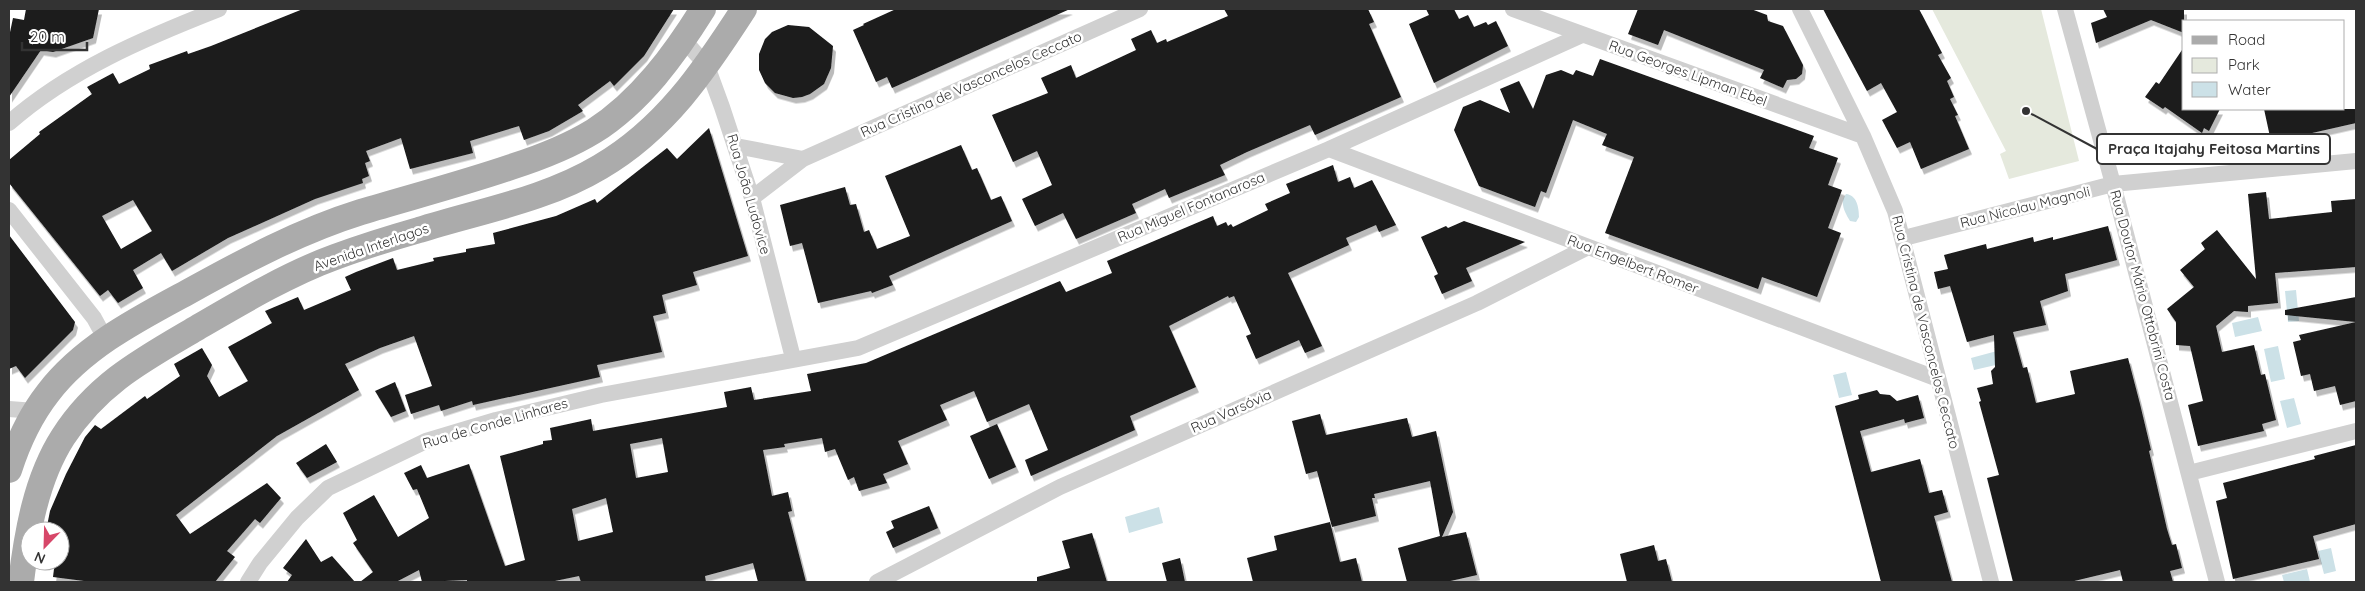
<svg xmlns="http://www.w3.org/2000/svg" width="2365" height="591" font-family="Quicksand,sans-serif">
<defs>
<filter id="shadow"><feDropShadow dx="3" dy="5.5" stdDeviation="0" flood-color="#0004"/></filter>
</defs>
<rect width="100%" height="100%" fill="#fff"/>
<path fill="#e5e9dd" d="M1932,9H2041L2079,161L2009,179L2000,154L2006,151Z"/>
<path fill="#cce1e7" d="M1846,194C1857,195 1859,208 1859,217L1856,222L1850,221C1845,213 1839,202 1846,194Z
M2296,290L2299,321L2288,322L2285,291Z
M2258,317L2262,331L2235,337L2232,323Z
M2278,346L2285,379L2271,382L2264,349Z
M1997,351L2000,364L1974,370L1971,358Z
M1846,372L1852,395L1839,398L1833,375Z
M2294,398L2301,424L2287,428L2280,401Z
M1159,507L1163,523L1129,533L1125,517Z
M2331,548L2336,571L2324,574L2318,551Z
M2307,569L2310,582H2284L2282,575Z"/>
<path fill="#1a1a1a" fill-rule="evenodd" filter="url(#shadow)" d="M26,9H99L93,38L53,52L41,50L9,97V37L13,18L24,20Z
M303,9H674L644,56L614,86L610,81L578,105L583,111L549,131L524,140L519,126L470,141L473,153L410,169L401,138L366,151L370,161L365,163L369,176L362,179L363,183L315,199L228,238L172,271L161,253L133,270L143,288L118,303L108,290L100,296L9,183V160L40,134L39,132L92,94L87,87L113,73L119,84L150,69L149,65L187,51L188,54L211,46ZM133,200L152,231L121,249L102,216Z
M896,9H1070L892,88L887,77L876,82L853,30L864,25L863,24Z
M1224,9H1368L1374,22L1369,24L1401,97L1315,135L1310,125L1247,152L1220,165L1225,175L1169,198L1165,189L1132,204L1136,213L1076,239L1063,213L1035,226L1022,199L1052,185L1037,151L1013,162L992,115L1048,93L1041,78L1071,65L1076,78L1136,50L1131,39L1151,30L1157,43L1166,39L1167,42L1228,16Z
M1426,9H1454L1459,19L1468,15L1474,27L1486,22L1488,25L1496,21L1508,46L1434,83L1409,24L1429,15Z
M1638,9H1751L1767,15L1768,21L1783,26L1803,65L1802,74L1796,79L1787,80L1783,88L1760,78L1764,70L1664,30L1658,45L1628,34Z
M1823,9H1919L1942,53L1938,55L1951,78L1947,81L1954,97L1950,99L1958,115L1955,116L1969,149L1921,169L1910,142L1897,148L1882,120L1897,112L1881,83L1867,91Z
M2103,9H2184V33L2151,20L2096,43L2091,23L2107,17Z
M788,25L809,27L833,46L831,68L824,84L810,94L802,97L793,98L775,93L765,83L759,70V54L765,39L772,32Z
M2184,47V109H2220L2209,131L2204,128L2202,133L2165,107L2163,109L2145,97L2156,82L2159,84Z
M1600,59L1814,136L1809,148L1838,158L1828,185L1842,190L1828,228L1841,233L1817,297L1762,277L1758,289L1605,233L1634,157L1602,145L1607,134L1573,120L1546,193L1541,191L1535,207L1479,186L1454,130L1463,107L1480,100L1510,113L1500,89L1519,81L1533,109L1546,75L1561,70L1573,75L1576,70L1593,76Z
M2264,109H2356V123L2312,133L2315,142L2272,146Z
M709,128L748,256L693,272L697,285L662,295L666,313L653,316L662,352L597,365L600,377L473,405L472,401L441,411L439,405L411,414L405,395L432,386L414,336L380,348L345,364L359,390L277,436L176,515L190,534L267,483L281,498L260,523L255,519L227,551L235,557L215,582H92L53,577L55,561H60V531H46L50,511L66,474L85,437L95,425L101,429L145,396L147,399L180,376L174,364L202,348L212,365L207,376L219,397L248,381L228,347L272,323L265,311L298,297L304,310L351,290L345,277L356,272L393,258L397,270L434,261L433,258L466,252V249L495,244L493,233L556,216L595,199L597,203L667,148L677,159Z
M961,145L972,170L977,168L991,200L1001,196L1012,221L889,276L893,285L872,293L871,291L818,303L802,243L790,246L780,205L845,187L850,205L856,204L864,232L869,230L877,249L910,236L885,176Z
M1333,165L1338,182L1350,177L1354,188L1372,180L1396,225L1379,232L1376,225L1346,238L1349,245L1288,273L1322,346L1305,353L1299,340L1256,359L1246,336L1251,334L1234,296L1229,298L1228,296L1169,326L1196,387L1130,416L1135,430L1031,476L1025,460L1048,450L1029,404L987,422L974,391L940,405L947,420L898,441L908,464L883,474L887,483L859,491L854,477L848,480L835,449L825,452L822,438L784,444L785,447L763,450L772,496L788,492L792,511L788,512L806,582H758L753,563L705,576L706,582H581L579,576L550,582H467V580L422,582L419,570L396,582H360L373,572L353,543L357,540L343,513L374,495L398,537L429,518L417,489L413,490L404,473L421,465L427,478L469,464L505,566L525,560L500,456L543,444V441L552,440L550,428L591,419L593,431L727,407L724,392L751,387L754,400L811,391L807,374L866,363L1060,281L1066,292L1112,273L1107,261L1213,216L1217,226L1226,222L1228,226L1231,224L1233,227L1268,210L1265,204L1290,193L1286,184ZM662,438L668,472L636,478L630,444ZM606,498L613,532L578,541L572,509Z
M2266,192L2269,219L2332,212L2331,201L2356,199V267L2275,273L2278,303L2248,306V312L2234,311L2216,326L2222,352L2254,345L2261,375L2265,374L2276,420L2262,424L2264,431L2198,446L2188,405L2203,401L2190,346L2176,345V322L2167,309L2194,287L2180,270L2205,249L2201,243L2217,230L2256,279L2248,194Z
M1464,221L1525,242L1466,268L1472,281L1442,294L1434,276L1438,274L1421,237L1446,226L1448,228Z
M2108,226L2117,260L2065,274L2068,291L2040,301L2046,325L2013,332L2023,368L2027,367L2036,403L2075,394L2070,371L2128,358L2140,404L2151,450L2149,451L2167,529L2172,545L2176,544L2182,568L2170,571L2173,582H2123L2120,570L2070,582H2013L1987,478L1999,475L1979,402L1981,401L1977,388L1993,384L1991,371L1995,367L1994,335L1967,342L1950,286L1938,289L1934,272L1948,269L1944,255L1986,244L1987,249L2033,237L2034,242L2053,237V240Z
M9,235L75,322L73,330L25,378L16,366L9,369Z
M2356,297V322L2285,315V310Z
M2356,322V401L2340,405L2335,386L2314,391L2310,374L2301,376L2293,342L2301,340L2299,335Z
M395,382L406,411L391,417L375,391Z
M1877,390L1880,394L1890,395L1897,401L1918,395L1924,418L1905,423L1904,419L1860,431L1871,472L1920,459L1929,493L1942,490L1948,512L1934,516L1952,582H1881L1835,406L1859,399L1858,395Z
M1320,414L1326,435L1407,418L1412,437L1436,431L1453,512L1442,537L1466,532L1477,575L1446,582H1407L1398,548L1440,536L1430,481L1374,494L1375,498H1372L1376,516L1332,527L1317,471L1306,474L1292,421Z
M997,424L1016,467L989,479L970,436Z
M326,444L337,462L307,478L296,463Z
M2356,445V524L2313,536L2319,559L2233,579L2216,501L2227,498L2223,483L2315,459L2314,456Z
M929,506L938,528L893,548L886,532L894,528L891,521Z
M1330,522L1340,562L1356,558L1362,582H1253L1247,558L1277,550L1274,536Z
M1092,533L1107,582H1037V577L1070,568L1062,541Z
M306,539L321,562L332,556L355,582H287L292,575L283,568Z
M1654,545L1658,561L1666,559L1672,582H1627L1620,554Z
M1180,558L1185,582H1167L1162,563Z"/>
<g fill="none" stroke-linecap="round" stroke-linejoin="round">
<path stroke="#d0d0d0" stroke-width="16" d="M1513,9L1863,136
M1800,9L1863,136L1895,211L1991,582
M2065,9L2113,184L2217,582
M683,39L707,66L722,107L752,198L793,358
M9,123C69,70 145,38 219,9
M736,146L803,159
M1329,149L1938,379
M752,198L803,159L1140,9
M9,210L94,318L106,340
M1904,238L2113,184L2356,161
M9,409L35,411
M2189,473L2356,431
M248,582L260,563L297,518L328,488L426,441L496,420L601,395L858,348L1329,149L1582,35
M877,582L1060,487L1477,303L1588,247"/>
<path stroke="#ababab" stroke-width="26" d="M9,470C18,442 30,416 48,393C83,347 138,319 188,292C244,261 300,231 361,212C411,197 461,184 511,167C539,158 568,147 594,131C640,102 675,54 703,9
M21,582C27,533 36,479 63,437C97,384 142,360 195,329C238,304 288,274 335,257C362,247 391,238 419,230C479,211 545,200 600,167C665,129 704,71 744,9"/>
</g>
<g text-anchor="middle" stroke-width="5" stroke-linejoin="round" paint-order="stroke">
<g font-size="14" fill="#333" stroke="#fff">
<text transform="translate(1688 73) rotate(20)" y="5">Rua Georges Lipman Ebel</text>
<text transform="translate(971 84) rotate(-24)" y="5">Rua Cristina de Vasconcelos Ceccato</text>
<text transform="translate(749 194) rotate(74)" y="5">Rua João Ludovice</text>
<text transform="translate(1191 207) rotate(-23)" y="5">Rua Miguel Fontanarosa</text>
<text transform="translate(2025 207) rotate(-14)" y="5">Rua Nicolau Magnoli</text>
<text transform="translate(371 247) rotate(-19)" y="5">Avenida Interlagos</text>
<text transform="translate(1633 264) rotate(21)" y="5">Rua Engelbert Romer</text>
<text transform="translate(2143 295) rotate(75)" y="5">Rua Doutor Mário Ottobrini Costa</text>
<text transform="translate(1926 332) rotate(76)" y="5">Rua Cristina de Vasconcelos Ceccato</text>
<text transform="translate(1231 411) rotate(-24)" y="5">Rua Varsóvia</text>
<text transform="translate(495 423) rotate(-16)" y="5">Rua de Conde Linhares</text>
</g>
</g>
<path fill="none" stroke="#333" stroke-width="2" d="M2026 111L2097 149"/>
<circle fill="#333" stroke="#fff" stroke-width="2" cx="2026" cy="111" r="5"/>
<rect fill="#fff" stroke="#333" stroke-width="2" x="2097" y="134" width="233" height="30" rx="5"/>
<g font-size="15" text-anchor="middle" font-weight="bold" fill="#333">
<text x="2214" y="154">Praça Itajahy Feitosa Martins</text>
</g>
<rect width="2365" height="591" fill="none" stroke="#333333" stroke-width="20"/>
<rect x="2182" y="20" width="162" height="90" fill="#ffffff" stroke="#adadad"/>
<rect x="2192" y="36" width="25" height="8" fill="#ababab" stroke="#adadad"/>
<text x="2228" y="45" font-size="15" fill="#333333">Road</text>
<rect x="2192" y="58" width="25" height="15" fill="#e5e9dd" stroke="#adadad"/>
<text x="2228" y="70" font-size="15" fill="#333333">Park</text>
<rect x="2192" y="82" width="25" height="15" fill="#cce1e7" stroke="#adadad"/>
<text x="2228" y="95" font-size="15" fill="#333333">Water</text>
<g transform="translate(45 546) rotate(203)"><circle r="24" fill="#ffffff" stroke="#adadad"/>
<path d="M0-4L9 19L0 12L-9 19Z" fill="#d74769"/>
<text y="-8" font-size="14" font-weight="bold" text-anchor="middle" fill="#333333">N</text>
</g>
<path d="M22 42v8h65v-8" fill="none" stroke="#333333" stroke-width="2.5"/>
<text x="30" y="42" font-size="15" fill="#333333" stroke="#ffffff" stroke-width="4" paint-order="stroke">20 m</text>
</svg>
